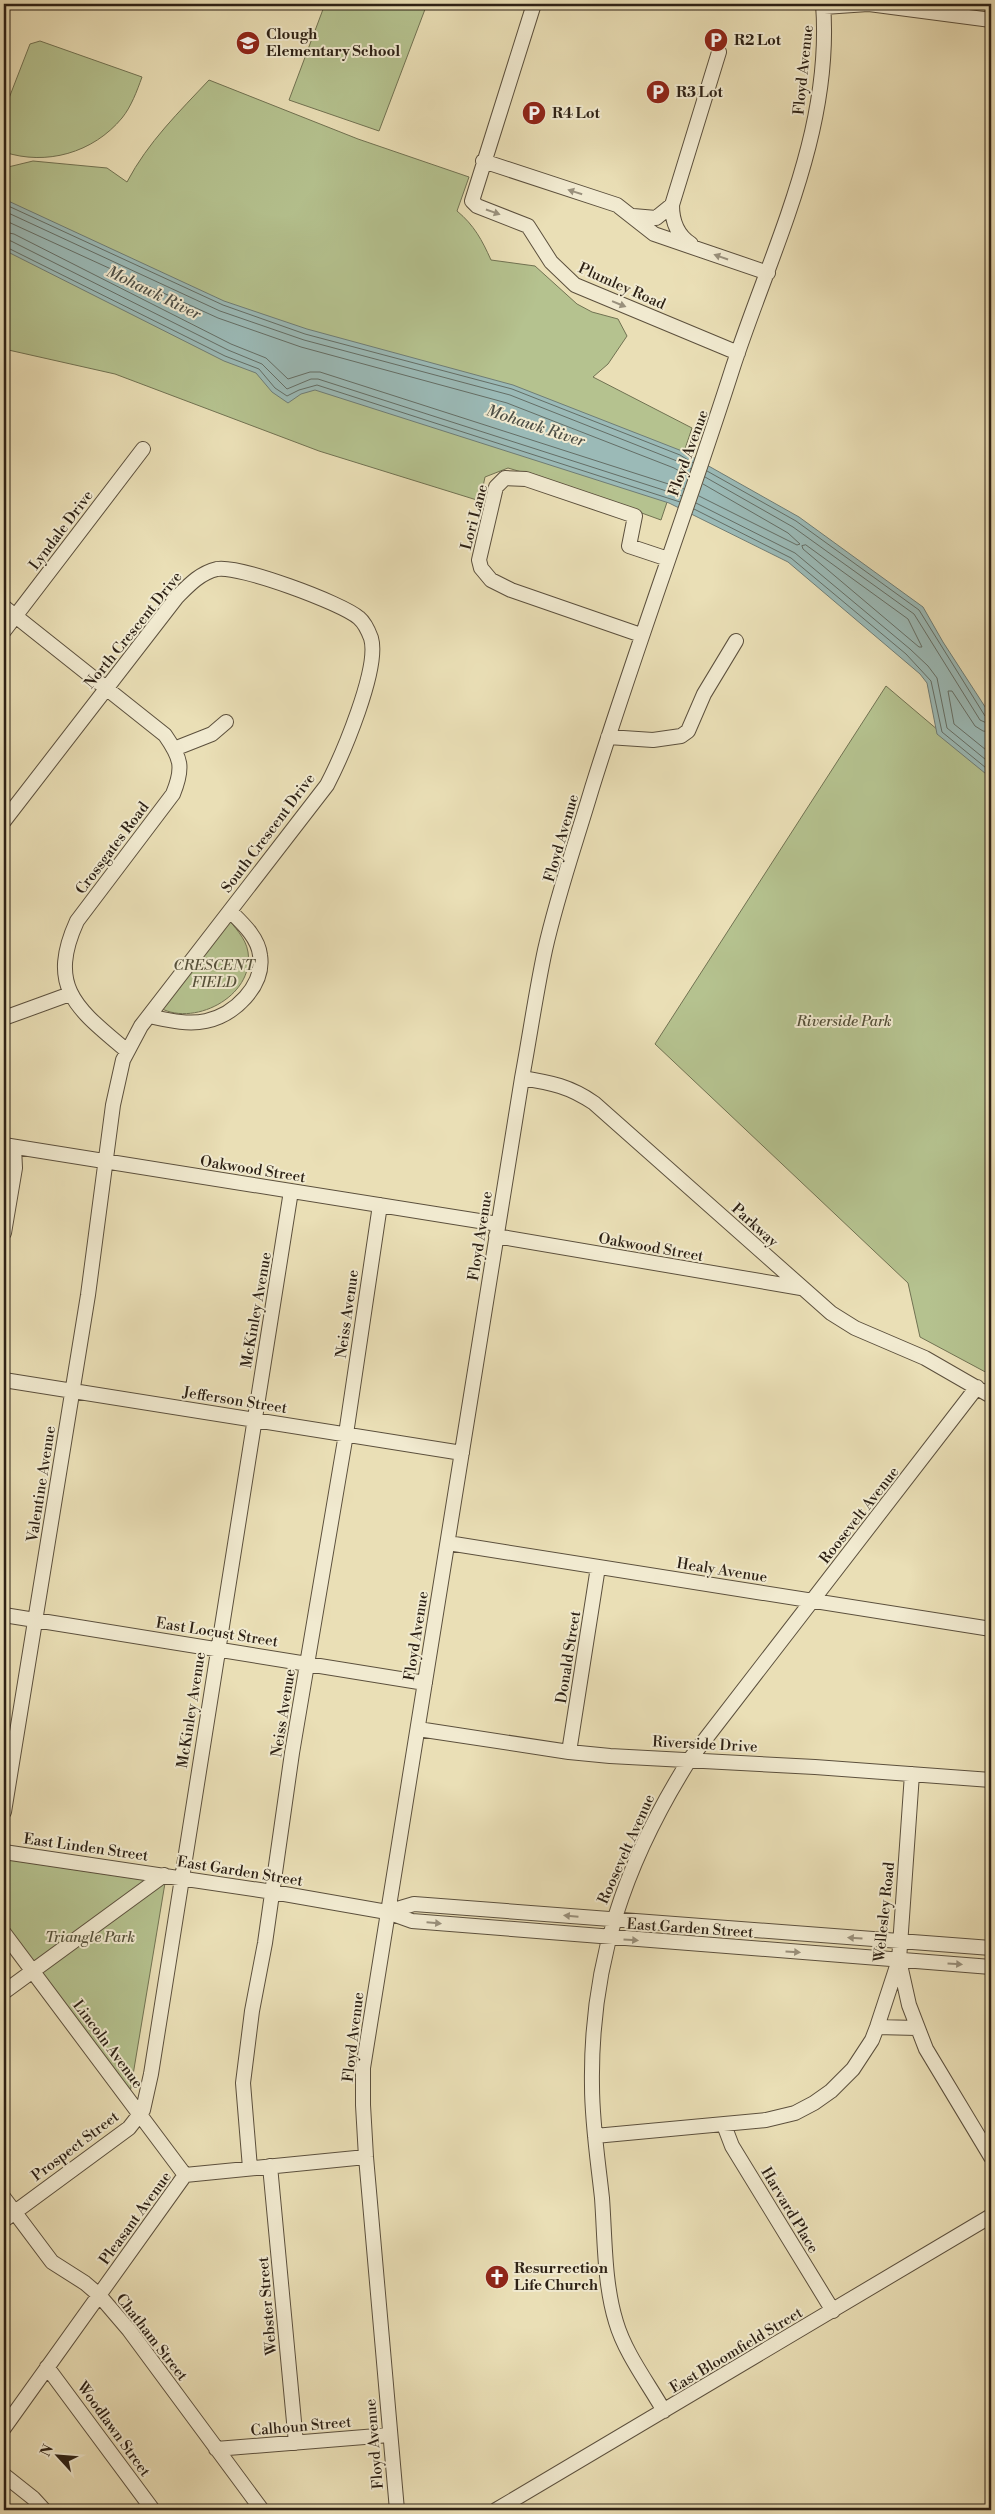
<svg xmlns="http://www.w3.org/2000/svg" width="995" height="2514" font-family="'Libre Bodoni',serif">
<rect width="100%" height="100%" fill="#eadfb6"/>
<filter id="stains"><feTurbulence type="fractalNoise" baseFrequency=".004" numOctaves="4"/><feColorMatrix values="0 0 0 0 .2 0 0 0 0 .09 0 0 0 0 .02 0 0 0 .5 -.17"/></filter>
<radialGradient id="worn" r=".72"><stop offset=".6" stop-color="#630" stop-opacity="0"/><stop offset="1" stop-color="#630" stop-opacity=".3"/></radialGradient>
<path fill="#b5c28f" stroke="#717252" d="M325,4H427L379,131L289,100Z
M40,41L142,77C137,91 131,107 122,118C93,153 46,166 4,152V111L30,44Z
M209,80L358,139L469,177L457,211C474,225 482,240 491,260L535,266L577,304L592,312L618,319L627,336L608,364L593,377L692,428L661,520L559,483L508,468L485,477L480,501L319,451L115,374L4,349V168L33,161L107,168L127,182C148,142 179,112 209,80Z
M886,686L991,775V1375L920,1337L908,1283L655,1044Z
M226,916C234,927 246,938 248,952C255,997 191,1029 157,1006Z
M4,1859L165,1883L130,2093L4,1930Z"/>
<path fill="#9bbab7" stroke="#6f7d76" d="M4,199L224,301L307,329L513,385L682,451L799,517L923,607L943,642L991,716V778L937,734L927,683L920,674L788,562L669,503L315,390L301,394L288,403L272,392L256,373L224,361L4,250Z"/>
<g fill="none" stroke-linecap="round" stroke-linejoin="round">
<path stroke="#646e66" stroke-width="1" d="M4,204L223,305L305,334L512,389L680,455L693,463
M4,211L220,311L304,340L510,395L677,461L691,469
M4,220L218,318L301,347L507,403L674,468L688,476
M4,232L14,234L231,344L266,358L288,379L310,372H320L684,489
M4,239L11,241L228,350L262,364L287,389L311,379H318L682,496
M4,246L225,356L259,369L275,388L287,396L299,390L317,385L680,502
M707,471L796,521L919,610L985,716L991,719
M705,477L793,527L914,614L980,720L991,725
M699,496L797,545L800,544L788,533L703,484
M696,503L795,553L910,649L928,666L937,678L947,728L991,764
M694,509L791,558L906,654L931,681L942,732L991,772
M806,545L908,619L922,647H919L803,549L802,546Z
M991,732L983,731L975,726L952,691H948L954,724L991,754"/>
<g stroke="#5c503d" stroke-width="16">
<path id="minor" d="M534,4L472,201L477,206L528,226L551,262L575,285L738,353
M869,4L991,20
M824,7L868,4
M483,161L617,205L654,234L768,273
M633,216L656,218L672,205
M691,244C677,235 672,222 672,205L719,52
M4,607L165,735C181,758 184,767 173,794L77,921C46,989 79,1010 127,1051
M4,631L143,449
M641,635L511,590L491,580L481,568L479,560L496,487L505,478L526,479L635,516L629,546L668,559
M608,737L653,740L681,736L688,731L704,694L736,641
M174,749L212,734L226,722
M4,821L177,597C189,585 200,573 217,569C239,565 342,603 359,618C365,623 368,630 371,638C380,668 342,756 327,785L141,1026L123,1060L113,1105L88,1295L4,1812
M149,1016C168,1020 187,1025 206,1021C234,1015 265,986 260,955C258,937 242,923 230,911
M4,1018L70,994
M522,1078C552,1083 569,1086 594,1103L831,1313L855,1328L925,1358L991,1396
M4,1145L498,1224
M4,1233L15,1168L14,1147
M496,1236L801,1288
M4,1380L462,1453
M448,1543L991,1629
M4,1615L425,1683
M418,1729L569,1752L610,1756L815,1767L991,1780
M569,1752L598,1567
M4,1852L273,1892L387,1912L412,1921L991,1967
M387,1912L414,1904L991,1948
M4,1933L185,2175
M899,1960L909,2005L926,2049L991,2157
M4,1992L164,1875
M877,2027L917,2028
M724,2125L732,2146L833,2311
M595,2136L766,2120L795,2113L814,2103L831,2091L853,2069L872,2040L877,2027L899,1960L912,1774
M270,2166L296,2443
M250,2168L243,2083L252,2011L265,1943L292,1753L346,1434L380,1205
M185,2175L366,2157
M4,2198L52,2262L85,2283L99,2295L129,2330L262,2510
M4,2220L129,2128L143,2110L151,2074L291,1191
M47,2367L153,2510
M664,2411C648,2383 625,2353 616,2322C604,2283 605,2239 602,2198C598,2161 592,2123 592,2086C590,1963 625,1862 690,1759L977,1387
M4,2428L185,2175
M216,2449L389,2435
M4,2475L33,2498L44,2510
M397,2510L366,2157L363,2105V2068L522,1078C530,1035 536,992 545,950C557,896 576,842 592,788C636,647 688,508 733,367C772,248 833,132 823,4
M496,2510L991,2216"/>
</g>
<use href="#minor" stroke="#f1ead0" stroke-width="14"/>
</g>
<defs><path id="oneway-solid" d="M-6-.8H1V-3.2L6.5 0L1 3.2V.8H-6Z" transform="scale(1.25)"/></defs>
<g fill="#99907c">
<use href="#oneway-solid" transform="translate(575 192) rotate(-163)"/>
<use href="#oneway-solid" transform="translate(493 212) rotate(19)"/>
<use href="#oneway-solid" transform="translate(721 257) rotate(-161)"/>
<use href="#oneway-solid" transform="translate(619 304) rotate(22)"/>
<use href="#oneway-solid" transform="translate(571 1916) rotate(-175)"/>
<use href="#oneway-solid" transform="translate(434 1923) rotate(5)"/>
<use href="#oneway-solid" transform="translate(855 1938) rotate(-176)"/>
<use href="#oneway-solid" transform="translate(631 1940) rotate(4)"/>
<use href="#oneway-solid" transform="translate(793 1952) rotate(4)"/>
<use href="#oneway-solid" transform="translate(955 1964) rotate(4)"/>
</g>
<defs>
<g id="parking-disc" transform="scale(1.25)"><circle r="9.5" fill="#8f2418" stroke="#f1ead0"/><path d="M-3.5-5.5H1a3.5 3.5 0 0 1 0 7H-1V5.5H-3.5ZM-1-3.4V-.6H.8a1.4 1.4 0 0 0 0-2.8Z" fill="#fff"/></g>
<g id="school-disc" transform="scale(1.25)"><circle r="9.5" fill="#8f2418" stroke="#f1ead0"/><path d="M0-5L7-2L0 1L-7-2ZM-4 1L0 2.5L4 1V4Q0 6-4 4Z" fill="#fff"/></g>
<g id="church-disc" transform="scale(1.25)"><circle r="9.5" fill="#8f2418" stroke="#f1ead0"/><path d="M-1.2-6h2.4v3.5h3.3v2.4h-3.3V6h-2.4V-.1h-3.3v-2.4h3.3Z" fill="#fff"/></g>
</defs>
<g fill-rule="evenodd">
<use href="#parking-disc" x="716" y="40"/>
<use href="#school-disc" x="248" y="43"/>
<use href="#parking-disc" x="658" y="92"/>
<use href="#parking-disc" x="534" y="113"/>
<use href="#church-disc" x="497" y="2277"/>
</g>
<g text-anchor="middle" stroke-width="4" stroke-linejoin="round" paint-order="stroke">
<g font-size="15" font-weight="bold" fill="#2d2115" stroke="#f1ead0" text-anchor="start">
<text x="266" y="39">Clough<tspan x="266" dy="17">Elementary School</tspan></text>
<text x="734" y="45">R2 Lot</text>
<text x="676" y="97">R3 Lot</text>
<text x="552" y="118">R4 Lot</text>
<text x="514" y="2273">Resurrection<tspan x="514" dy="17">Life Church</tspan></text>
</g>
<g font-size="15" fill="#2d2115" stroke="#f1ead0">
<text transform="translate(803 70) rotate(-84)" y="5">Floyd Avenue</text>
<text transform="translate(622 286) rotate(24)" y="5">Plumley Road</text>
<text transform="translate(688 453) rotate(-70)" y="5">Floyd Avenue</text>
<text transform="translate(474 517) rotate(-75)" y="5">Lori Lane</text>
<text transform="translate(61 530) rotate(-53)" y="5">Lyndale Drive</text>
<text transform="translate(133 630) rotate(-51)" y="5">North Crescent Drive</text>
<text transform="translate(268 833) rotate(-53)" y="5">South Crescent Drive</text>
<text transform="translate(561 838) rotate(-74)" y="5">Floyd Avenue</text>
<text transform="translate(112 848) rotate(-53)" y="5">Crossgates Road</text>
<text transform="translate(253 1169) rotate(9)" y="5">Oakwood Street</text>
<text transform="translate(755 1225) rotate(42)" y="5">Parkway</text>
<text transform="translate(480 1236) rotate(-81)" y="5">Floyd Avenue</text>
<text transform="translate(651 1247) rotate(10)" y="5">Oakwood Street</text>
<text transform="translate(256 1310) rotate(-80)" y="5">McKinley Avenue</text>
<text transform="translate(347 1314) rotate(-82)" y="5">Neiss Avenue</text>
<text transform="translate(235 1400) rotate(9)" y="5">Jefferson Street</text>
<text transform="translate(41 1484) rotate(-81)" y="5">Valentine Avenue</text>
<text transform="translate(859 1515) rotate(-52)" y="5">Roosevelt Avenue</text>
<text transform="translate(722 1570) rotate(9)" y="5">Healy Avenue</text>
<text transform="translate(217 1632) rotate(9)" y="5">East Locust Street</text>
<text transform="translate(416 1636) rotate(-81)" y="5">Floyd Avenue</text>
<text transform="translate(568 1657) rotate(-81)" y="5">Donald Street</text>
<text transform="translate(191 1710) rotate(-81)" y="5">McKinley Avenue</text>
<text transform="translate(283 1713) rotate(-81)" y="5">Neiss Avenue</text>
<text transform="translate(705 1744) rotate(3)" y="5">Riverside Drive</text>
<text transform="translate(86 1847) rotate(8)" y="5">East Linden Street</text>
<text transform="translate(626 1849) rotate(-66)" y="5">Roosevelt Avenue</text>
<text transform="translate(240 1871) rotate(9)" y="5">East Garden Street</text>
<text transform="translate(884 1912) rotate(-84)" y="5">Wellesley Road</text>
<text transform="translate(690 1928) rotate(4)" y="5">East Garden Street</text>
<text transform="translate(353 2037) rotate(-83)" y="5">Floyd Avenue</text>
<text transform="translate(108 2044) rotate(53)" y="5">Lincoln Avenue</text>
<text transform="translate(75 2146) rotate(-37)" y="5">Prospect Street</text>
<text transform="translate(790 2210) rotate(59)" y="5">Harvard Place</text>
<text transform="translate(135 2218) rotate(-54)" y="5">Pleasant Avenue</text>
<text transform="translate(267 2306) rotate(-95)" y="5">Webster Street</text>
<text transform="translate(152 2337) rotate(52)" y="5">Chatham Street</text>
<text transform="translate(736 2350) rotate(-31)" y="5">East Bloomfield Street</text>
<text transform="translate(301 2426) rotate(-5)" y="5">Calhoun Street</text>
<text transform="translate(114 2429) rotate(54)" y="5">Woodlawn Street</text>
<text transform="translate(374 2444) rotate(-95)" y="5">Floyd Avenue</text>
</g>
<g font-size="15" font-style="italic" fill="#56513a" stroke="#f1ead0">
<text x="214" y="970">CRESCENT<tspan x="214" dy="17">FIELD</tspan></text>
<text x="844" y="1026">Riverside Park</text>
<text x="90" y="1942">Triangle Park</text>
</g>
<g font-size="16" font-style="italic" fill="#4e4f46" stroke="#f1ead0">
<text transform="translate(154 292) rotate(26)" y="6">Mohawk River</text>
<text transform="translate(536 425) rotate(18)" y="6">Mohawk River</text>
</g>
</g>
<rect width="995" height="2514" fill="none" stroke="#eadfb6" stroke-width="20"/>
<rect x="5" y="5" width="985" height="2504" fill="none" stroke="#2d2115" stroke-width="2.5"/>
<rect x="10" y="10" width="975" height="2494" fill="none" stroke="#2d2115"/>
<g transform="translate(58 2456) rotate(296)" stroke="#f1ead0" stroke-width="4" paint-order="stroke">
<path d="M0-4L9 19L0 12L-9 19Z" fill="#2d2115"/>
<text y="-8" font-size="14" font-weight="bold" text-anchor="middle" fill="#2d2115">N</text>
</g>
<rect width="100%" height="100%" filter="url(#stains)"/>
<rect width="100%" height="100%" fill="url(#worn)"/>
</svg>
